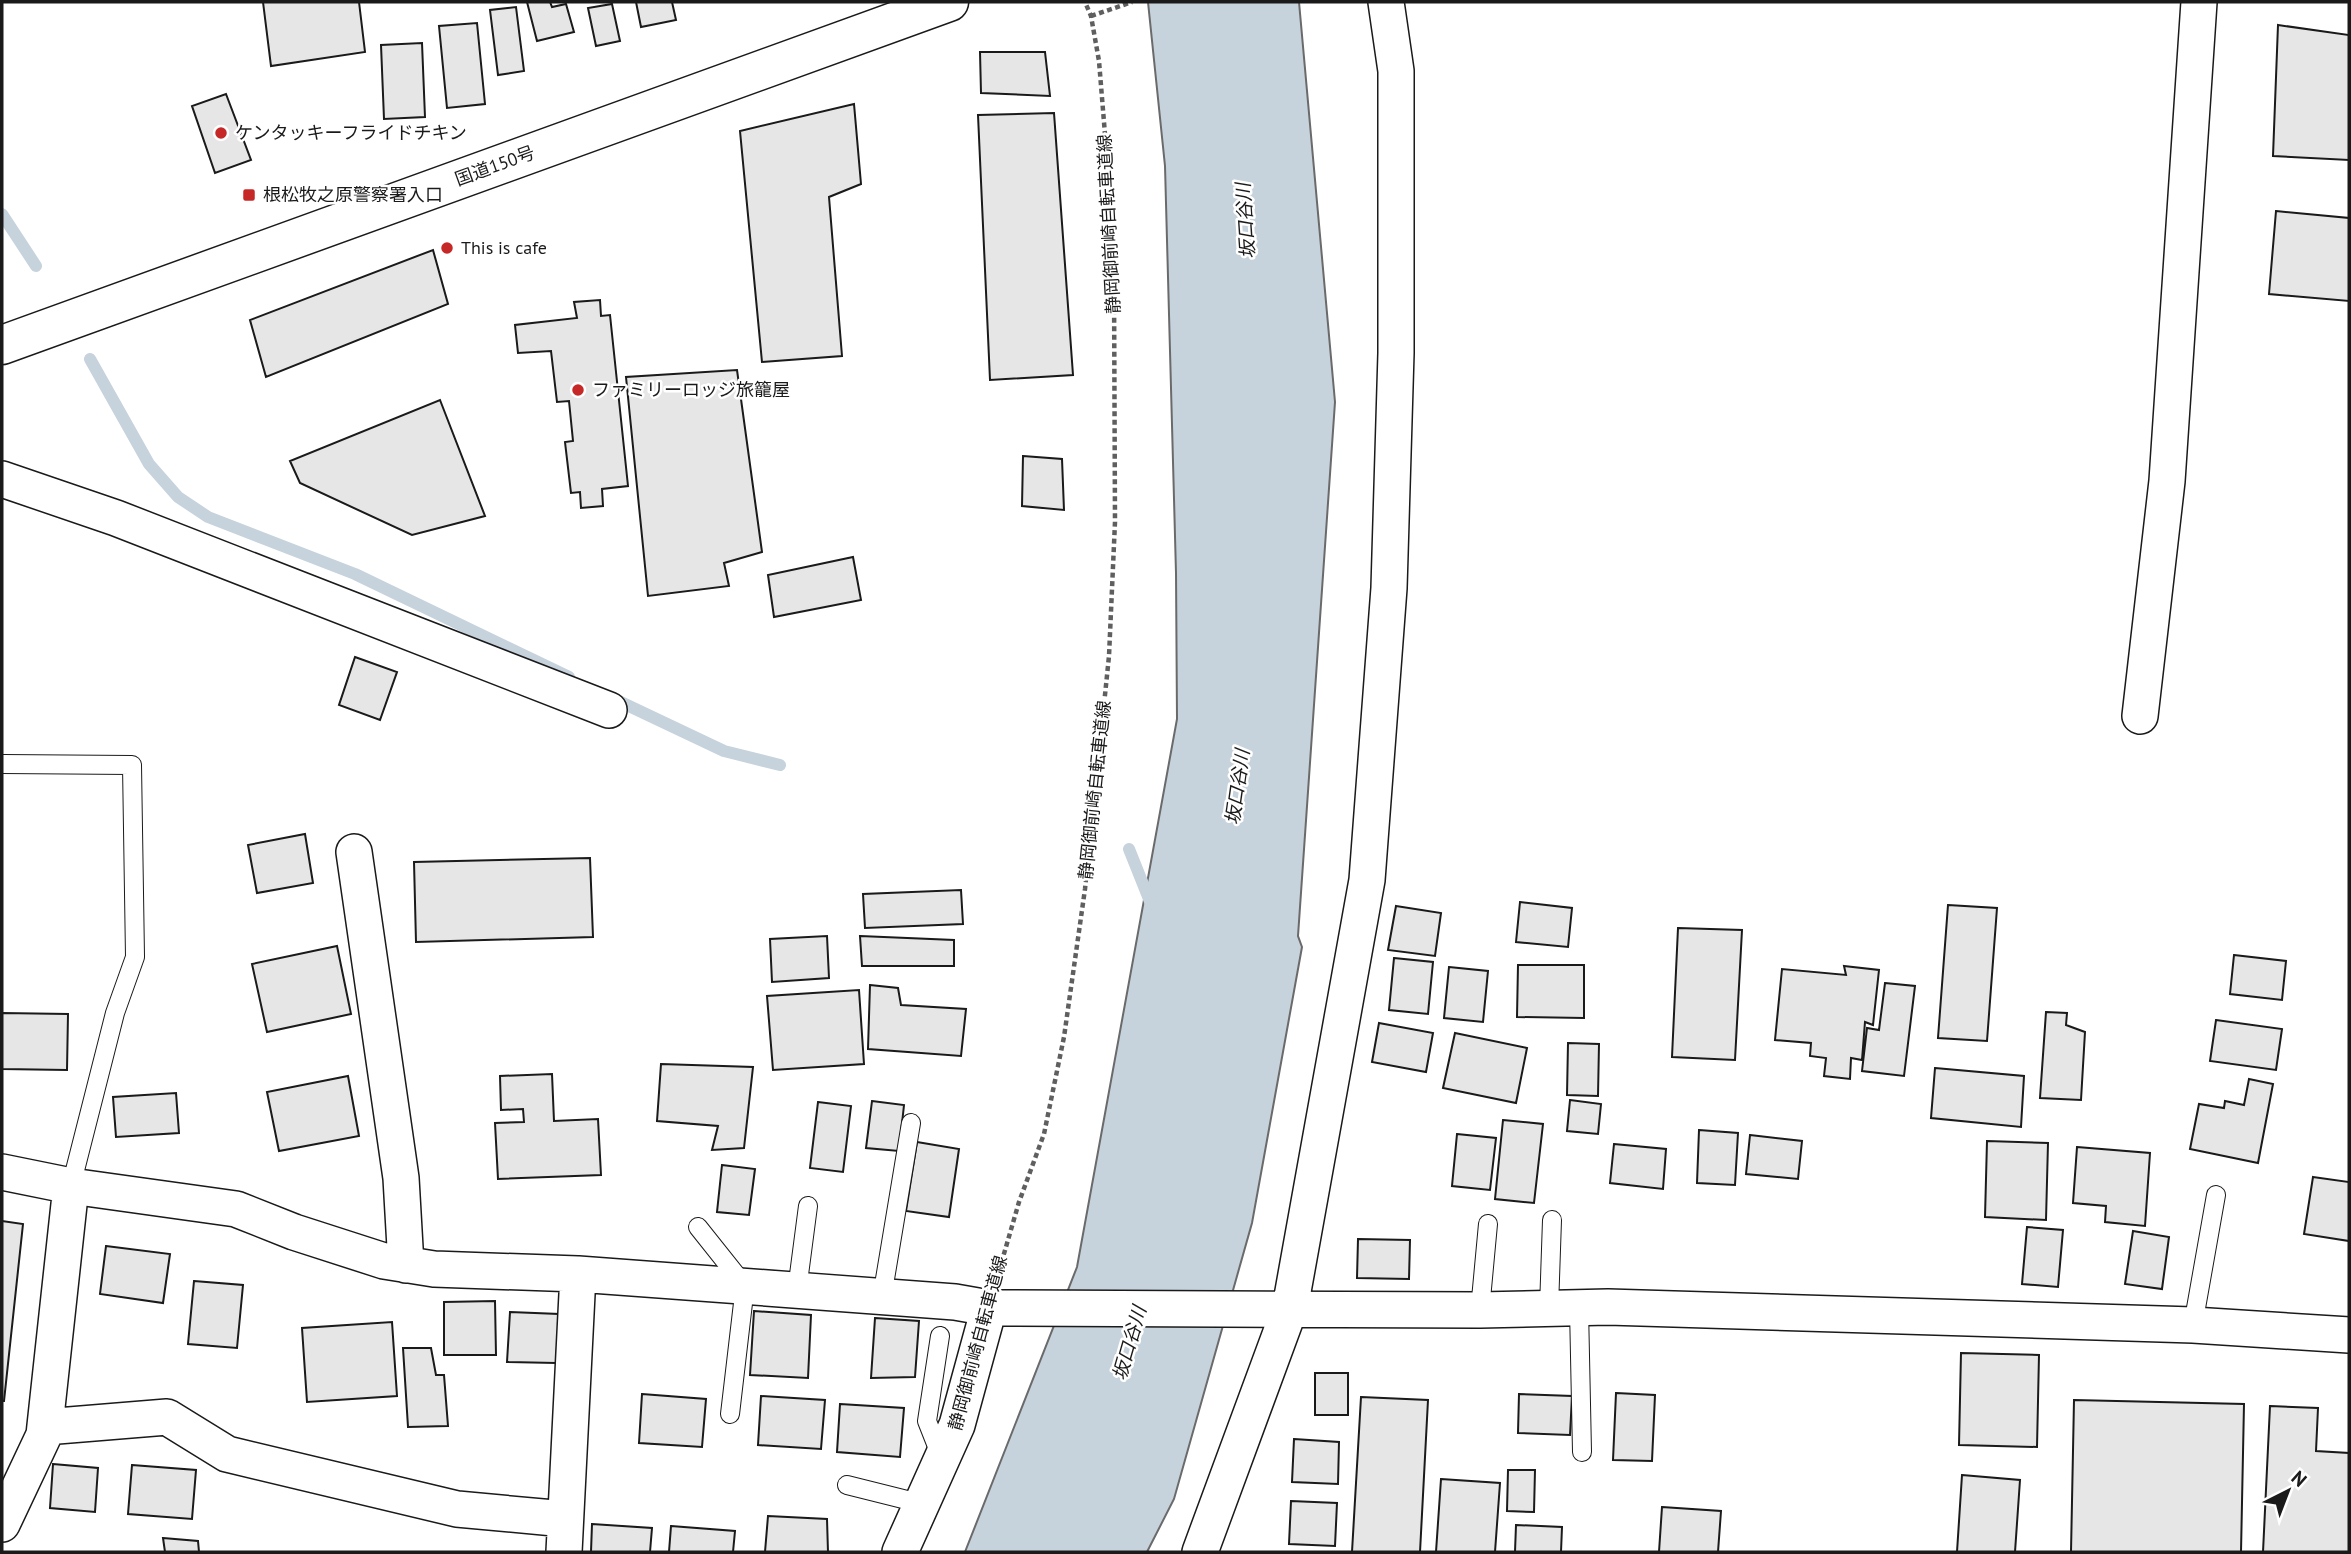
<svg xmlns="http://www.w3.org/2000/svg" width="2351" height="1554" font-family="'PT Sans','Noto Sans JP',sans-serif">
<rect width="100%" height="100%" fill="#fff"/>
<path fill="#c6d2dc" stroke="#6a6a6a" stroke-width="2" d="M1148,2H1299L1335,402L1298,936L1302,947L1252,1223L1174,1499L1147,1552H965L1077,1267L1177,719L1176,573L1165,166Z"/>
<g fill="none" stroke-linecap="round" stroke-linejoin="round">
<path stroke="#c6d2dc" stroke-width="12" d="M2,214L36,266
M90,359L149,464L178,497L208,517L355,574L569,677
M610,697L724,751L780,765
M1129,849L1151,904"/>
</g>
<path fill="#e6e6e6" stroke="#1a1a1a" stroke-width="2" d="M263,2H359L365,52L271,66Z
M527,2H550L552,7L566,4L574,32L537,41Z
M636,2H672L676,20L641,27Z
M612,4L620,41L596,46L588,8Z
M516,7L524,71L498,75L490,10Z
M477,23L485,104L447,108L439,26Z
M2278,25L2349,35V160L2273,156Z
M422,43L425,117L384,119L381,45Z
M980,52H1045L1050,96L981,93Z
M226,94L251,160L215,173L192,106Z
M854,104L861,184L829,197L842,356L762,362L740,131Z
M1054,113L1073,375L990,380L978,115Z
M2276,211L2349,218V301L2269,294Z
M433,250L448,304L266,377L250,320Z
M600,300L601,316L610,315L628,486L602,489L603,506L581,508L580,492L571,493L565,442L573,441L569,401L557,402L551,351L518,353L515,325L577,318L574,302Z
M737,370L762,552L724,563L729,586L648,596L626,377Z
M440,400L485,516L412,535L300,483L290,461Z
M1023,456L1062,459L1064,510L1022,506Z
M853,557L861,600L774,617L768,575Z
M355,657L397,672L380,720L339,705Z
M305,834L313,883L257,893L248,845Z
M590,858L593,937L416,942L414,862Z
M961,890L963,924L865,928L863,894Z
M1520,902L1572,908L1568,947L1516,942Z
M1948,905L1997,908L1987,1041L1938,1038Z
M1396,906L1441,913L1435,956L1388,950Z
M1678,928L1742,930L1735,1060L1672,1057Z
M827,936L829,978L772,982L770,939Z
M860,936L954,940V966H862Z
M337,946L351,1014L267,1032L252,964Z
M2234,955L2286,961L2282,1000L2230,994Z
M1394,958L1433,962L1428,1014L1389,1010Z
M1518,965H1584V1018L1517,1017Z
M1844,966L1879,970L1873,1025L1865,1022L1862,1060L1851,1058L1850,1079L1824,1076L1826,1058L1810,1056L1811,1043L1775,1040L1782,969L1846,975Z
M1449,967L1488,971L1483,1022L1444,1018Z
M1885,983L1915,986L1904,1076L1862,1071L1867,1028L1879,1030Z
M870,985L898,988L901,1005L966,1009L961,1056L868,1049Z
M859,990L864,1064L773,1070L767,996Z
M2046,1012L2067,1013L2066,1025L2085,1032L2081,1100L2040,1098Z
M2,1013L68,1014L67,1070L2,1069Z
M2216,1020L2282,1029L2276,1070L2210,1061Z
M1379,1023L1433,1033L1426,1072L1372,1062Z
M1455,1033L1527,1048L1516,1103L1443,1088Z
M1568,1043L1599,1044L1598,1096L1567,1095Z
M661,1064L753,1067L744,1148L712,1150L718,1126L657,1121Z
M1935,1068L2024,1076L2021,1127L1931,1118Z
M552,1074L554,1121L598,1119L601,1175L498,1179L495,1123L524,1122L523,1109L501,1110L500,1076Z
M348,1076L359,1136L279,1151L267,1092Z
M2249,1079L2273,1084L2258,1163L2190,1149L2199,1104L2224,1108L2225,1101L2244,1105Z
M176,1093L179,1133L116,1137L113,1097Z
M1570,1100L1601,1104L1598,1134L1567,1131Z
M872,1101L904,1105L899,1151L866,1148Z
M818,1102L851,1106L843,1172L810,1168Z
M1503,1120L1543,1124L1534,1203L1495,1199Z
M1699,1130L1738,1133L1735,1185L1697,1183Z
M1457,1134L1496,1138L1490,1190L1452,1186Z
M1750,1135L1802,1141L1798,1179L1746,1174Z
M1987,1141L2048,1143L2046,1220L1985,1217Z
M917,1142L959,1149L949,1217L906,1211Z
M1614,1144L1666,1149L1663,1189L1610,1183Z
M2077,1147L2150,1153L2145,1226L2105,1222L2106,1206L2073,1203Z
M722,1165L755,1169L749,1215L717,1212Z
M2313,1177L2349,1182V1241L2304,1234Z
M2,1221L23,1224L4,1401H2Z
M2027,1227L2063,1230L2058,1287L2022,1284Z
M2133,1231L2169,1237L2162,1289L2125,1284Z
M1358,1239L1410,1240L1409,1279L1357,1278Z
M106,1246L170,1254L163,1303L100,1294Z
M194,1281L243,1285L237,1348L188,1344Z
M495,1301L496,1355H444V1302Z
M754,1311L811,1315L808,1378L750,1375Z
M510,1312L559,1314L556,1363L507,1362Z
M875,1318L919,1321L915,1377L871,1378Z
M392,1322L397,1396L307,1402L302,1328Z
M403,1348H431L436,1375H444L448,1426L408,1427Z
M1961,1353L2039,1355L2037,1447L1959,1445Z
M1315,1373H1348V1415H1315Z
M1616,1393L1655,1395L1652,1461L1613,1460Z
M642,1394L706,1399L702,1447L639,1443Z
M1519,1394L1572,1396L1570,1435L1518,1433Z
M761,1396L825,1400L821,1449L758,1445Z
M1361,1397L1428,1400L1420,1552H1352Z
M2074,1400L2244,1404L2241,1552H2071Z
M840,1404L904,1408L900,1457L837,1452Z
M2270,1406L2318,1408L2316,1451L2349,1453V1552H2263Z
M1294,1439L1339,1442L1338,1484L1292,1482Z
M53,1464L98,1468L95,1512L50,1508Z
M132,1465L196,1470L192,1519L128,1514Z
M1508,1470H1535L1534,1512L1507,1511Z
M1962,1475L2020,1480L2015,1552H1957Z
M1441,1479L1500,1483L1495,1552H1436Z
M1291,1501L1337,1503L1335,1546L1289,1544Z
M1662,1507L1721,1511L1718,1552H1659Z
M768,1516L827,1519L828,1552H765Z
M592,1524L652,1528L650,1552H591Z
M1516,1525L1562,1527L1561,1552H1515Z
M671,1526L735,1531L733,1552H669Z
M163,1538L198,1541L199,1552H165Z"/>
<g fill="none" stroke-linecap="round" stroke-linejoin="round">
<g stroke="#1a1a1a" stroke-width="20">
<path id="lane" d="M2,764L132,765L135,957L115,1013L71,1186
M698,1227L745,1286L730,1414
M797,1290L808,1206
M882,1297L911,1123
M1549,1308L1552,1220
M1579,1308L1582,1452
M1480,1310L1488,1224
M2193,1325L2216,1195
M940,1336L927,1421L942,1459
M847,1485L923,1504"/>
</g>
<g stroke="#1a1a1a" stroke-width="38">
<path id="street" d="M2,479L116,518L609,710
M2140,716L2167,481L2199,2
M354,852L401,1178L406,1265
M2,1172L71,1186L236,1209L294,1232L384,1261L434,1269L578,1274L955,1302L989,1308L1480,1310L1608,1307L2193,1325L2349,1335
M45,1427L167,1417L227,1454L457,1509L565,1519
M2,1524L44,1435L71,1186
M564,1552L578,1274
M900,1552L957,1425L989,1308
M1200,1552L1290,1308L1367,880L1389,588L1396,353V71L1386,2"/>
</g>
<g stroke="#1a1a1a" stroke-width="41">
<path id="highway" d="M2,345L949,2"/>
</g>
<path stroke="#5f5f5f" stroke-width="4.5" stroke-dasharray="5 3.5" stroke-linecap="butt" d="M1091,16L1132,2
M999,1271L1019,1202L1044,1134L1064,1037L1085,889L1109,656L1115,522L1114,280L1111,208L1099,61L1091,16L1085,2"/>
<use href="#lane" stroke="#fff" stroke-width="18"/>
<use href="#street" stroke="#fff" stroke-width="35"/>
<use href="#highway" stroke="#fff" stroke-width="38"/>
</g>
<g fill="#c62828" stroke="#fff" stroke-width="2.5">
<circle cx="221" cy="133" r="7"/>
<rect x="242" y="188" width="14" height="14" rx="3.5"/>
<circle cx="447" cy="248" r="7"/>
<circle cx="578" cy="390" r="7"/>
</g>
<g text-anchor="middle" stroke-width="5" stroke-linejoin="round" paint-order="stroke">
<g font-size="18" fill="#1a1a1a" stroke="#fff" text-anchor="start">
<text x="235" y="139">ケンタッキーフライドチキン</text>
<text x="263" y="201">根松牧之原警察署入口</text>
<text x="461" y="254">This is cafe</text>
<text x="592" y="396">ファミリーロッジ旅籠屋</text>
</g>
<g font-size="18" fill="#1a1a1a" stroke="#fff">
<text transform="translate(495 166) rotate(-20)" y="6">国道150号</text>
<text transform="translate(1109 224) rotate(-93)" y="6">静岡御前崎自転車道線</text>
<text transform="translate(1095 790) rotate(-84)" y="6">静岡御前崎自転車道線</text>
<text transform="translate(978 1343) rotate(-75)" y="6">静岡御前崎自転車道線</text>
</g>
<g font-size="19" font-style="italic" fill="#1a1a1a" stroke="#fff">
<text transform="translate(1245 221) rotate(-94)" y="7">坂口谷川</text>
<text transform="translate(1237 787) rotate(-82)" y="7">坂口谷川</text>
<text transform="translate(1129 1343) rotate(-74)" y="7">坂口谷川</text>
</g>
</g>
<rect width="2351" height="1554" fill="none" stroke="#1a1a1a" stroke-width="7"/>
<g transform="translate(2288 1491) rotate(42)" stroke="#ffffff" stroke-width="5" paint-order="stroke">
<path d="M0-5L12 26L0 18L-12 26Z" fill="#1a1a1a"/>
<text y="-10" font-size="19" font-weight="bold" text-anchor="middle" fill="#1a1a1a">N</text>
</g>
</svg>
